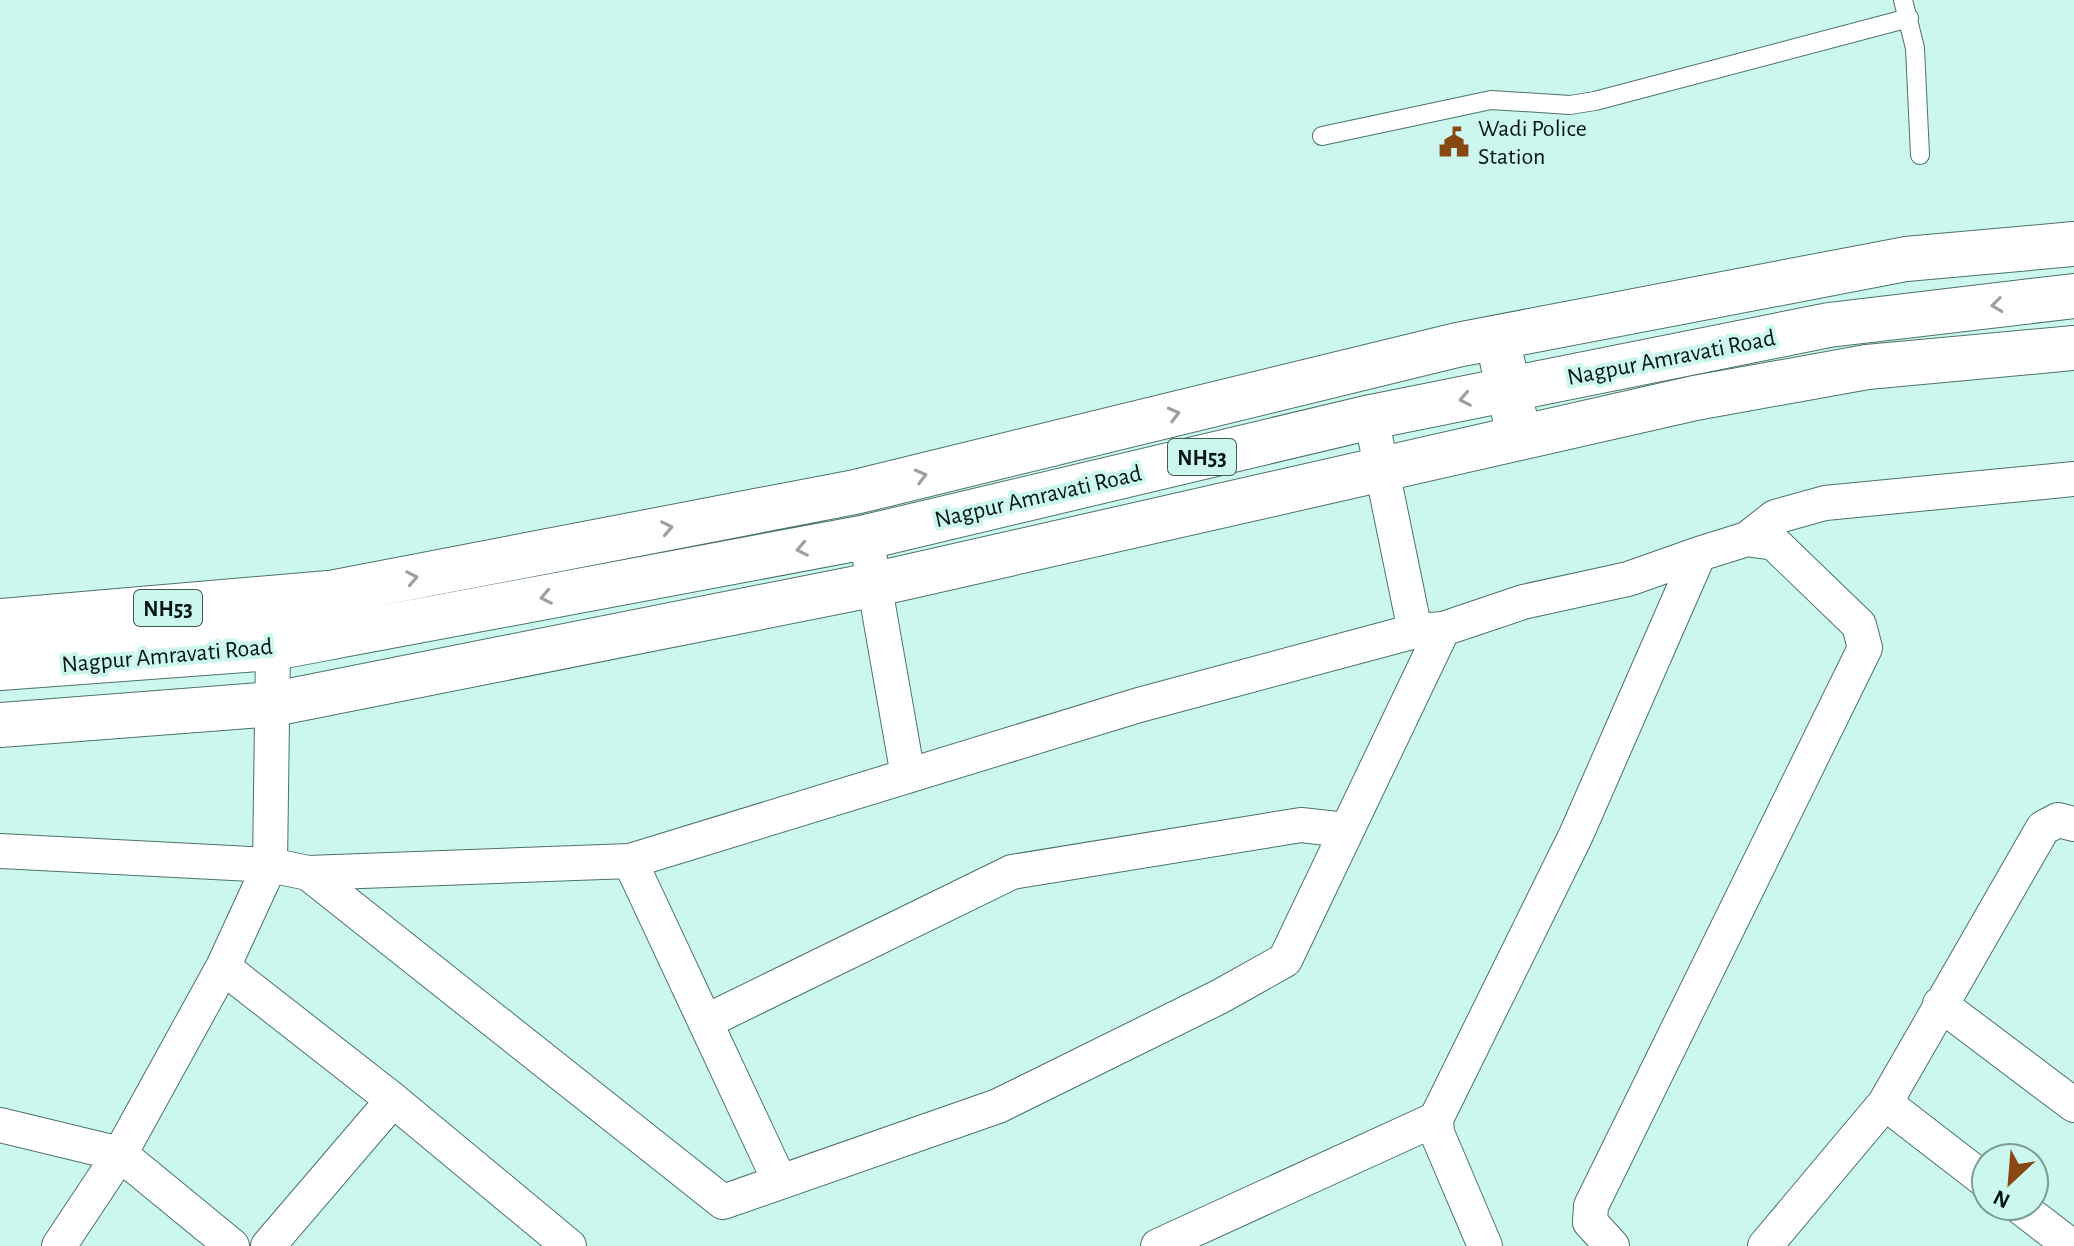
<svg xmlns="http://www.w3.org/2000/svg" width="2074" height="1246" font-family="'Alegreya Sans',sans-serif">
<rect width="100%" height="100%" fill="#ccf7ee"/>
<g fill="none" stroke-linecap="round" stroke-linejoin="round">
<g stroke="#4b726b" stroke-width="20">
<path id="lane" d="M1903,0L1915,48L1920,155
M1322,136L1491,100L1570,105L1595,101L1909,18"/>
</g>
<g stroke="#4b726b" stroke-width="36">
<path id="street" d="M1371,417L1415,631
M866,537L908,776
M0,851L270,865L308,873L630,861L780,1182
M630,861L1139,705L1415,631L1443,629L1523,602L1628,579L1699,554
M308,873L723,1202L998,1106L1219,997L1285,960L1443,629
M223,967L393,1100L569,1246
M1940,1004L2074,1105
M705,1022L1012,872L1301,825L1346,830
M1885,1103L1986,1181
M0,1125L120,1154L223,967L270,865L273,648
M2019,1206L2071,1246
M59,1246L120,1154L232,1246
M268,1246L393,1100
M1158,1246L1436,1119
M1485,1246L1437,1133L1436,1119L1576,835L1699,554L1747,539L1775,517L1825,503L2074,479
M1612,1246L1590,1222L1591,1206L1865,648L1859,625L1774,543L1747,539
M1765,1246L1885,1103L2043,828L2058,820L2074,824"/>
</g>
<g stroke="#4b726b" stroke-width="46">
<path id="secondary" d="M0,725L274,704L872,585L1695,398L1867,367L2074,348"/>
</g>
<g stroke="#4b726b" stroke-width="46">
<path id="primary" d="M0,621L328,593
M0,668L273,648L332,637"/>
</g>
<g stroke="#4b726b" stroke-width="46">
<path id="highway" d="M1502,360L1519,436
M267,623L335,592L855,492L1457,345L1906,259L2074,244
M0,644L78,641L267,623L332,637L866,537L1371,417L1829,325L2074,296"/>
</g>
<use href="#lane" stroke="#fff" stroke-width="18"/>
<use href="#street" stroke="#fff" stroke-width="34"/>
<use href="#secondary" stroke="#fff" stroke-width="44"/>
<use href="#primary" stroke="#fff" stroke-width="44"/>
<use href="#highway" stroke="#fff" stroke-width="44"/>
</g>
<defs><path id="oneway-chevron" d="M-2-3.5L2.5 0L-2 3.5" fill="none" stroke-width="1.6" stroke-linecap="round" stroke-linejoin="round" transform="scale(2)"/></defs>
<g stroke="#9ba1a0">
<use href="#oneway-chevron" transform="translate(1997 305) rotate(173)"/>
<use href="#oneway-chevron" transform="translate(1465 399) rotate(169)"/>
<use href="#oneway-chevron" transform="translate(1174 414) rotate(-14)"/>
<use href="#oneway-chevron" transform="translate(921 476) rotate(-14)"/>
<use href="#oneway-chevron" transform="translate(667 528) rotate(-11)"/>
<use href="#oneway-chevron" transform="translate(802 549) rotate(169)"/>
<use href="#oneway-chevron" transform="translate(412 578) rotate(-11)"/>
<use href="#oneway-chevron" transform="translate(546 597) rotate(169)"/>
</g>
<defs>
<g id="civic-bare" transform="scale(2.4)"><path d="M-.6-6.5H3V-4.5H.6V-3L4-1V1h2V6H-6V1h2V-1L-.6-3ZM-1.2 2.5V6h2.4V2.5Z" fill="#884812" stroke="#ccf7ee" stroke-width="2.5" paint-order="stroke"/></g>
</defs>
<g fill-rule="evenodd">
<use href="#civic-bare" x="1454" y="142"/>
</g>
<g text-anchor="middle" stroke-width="8" stroke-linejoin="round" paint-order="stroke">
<g fill="#ccf7ee" stroke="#415954" stroke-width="2">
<rect x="1168" y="439" width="68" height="36" rx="6"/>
<rect x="134" y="590" width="68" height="36" rx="6"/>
</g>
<g font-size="22" font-weight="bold" fill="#051512">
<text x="1202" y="465">NH53</text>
<text x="168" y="616">NH53</text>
</g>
<g font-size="24" fill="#051512" stroke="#ccf7ee" text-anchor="start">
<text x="1478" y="136">Wadi Police<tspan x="1478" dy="28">Station</tspan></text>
</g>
<g font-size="24" fill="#051512" stroke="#ccf7ee">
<text transform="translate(1671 357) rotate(-11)" y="8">Nagpur Amravati Road</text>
<text transform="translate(1038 496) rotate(-13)" y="8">Nagpur Amravati Road</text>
<text transform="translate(167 655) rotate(-5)" y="8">Nagpur Amravati Road</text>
</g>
</g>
<g transform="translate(2010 1182) rotate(206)"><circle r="38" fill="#ccf7ee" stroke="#7c9d96" stroke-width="2"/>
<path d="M0-6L14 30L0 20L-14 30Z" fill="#884812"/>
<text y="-12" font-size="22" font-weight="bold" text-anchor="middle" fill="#051512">N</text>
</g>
</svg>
